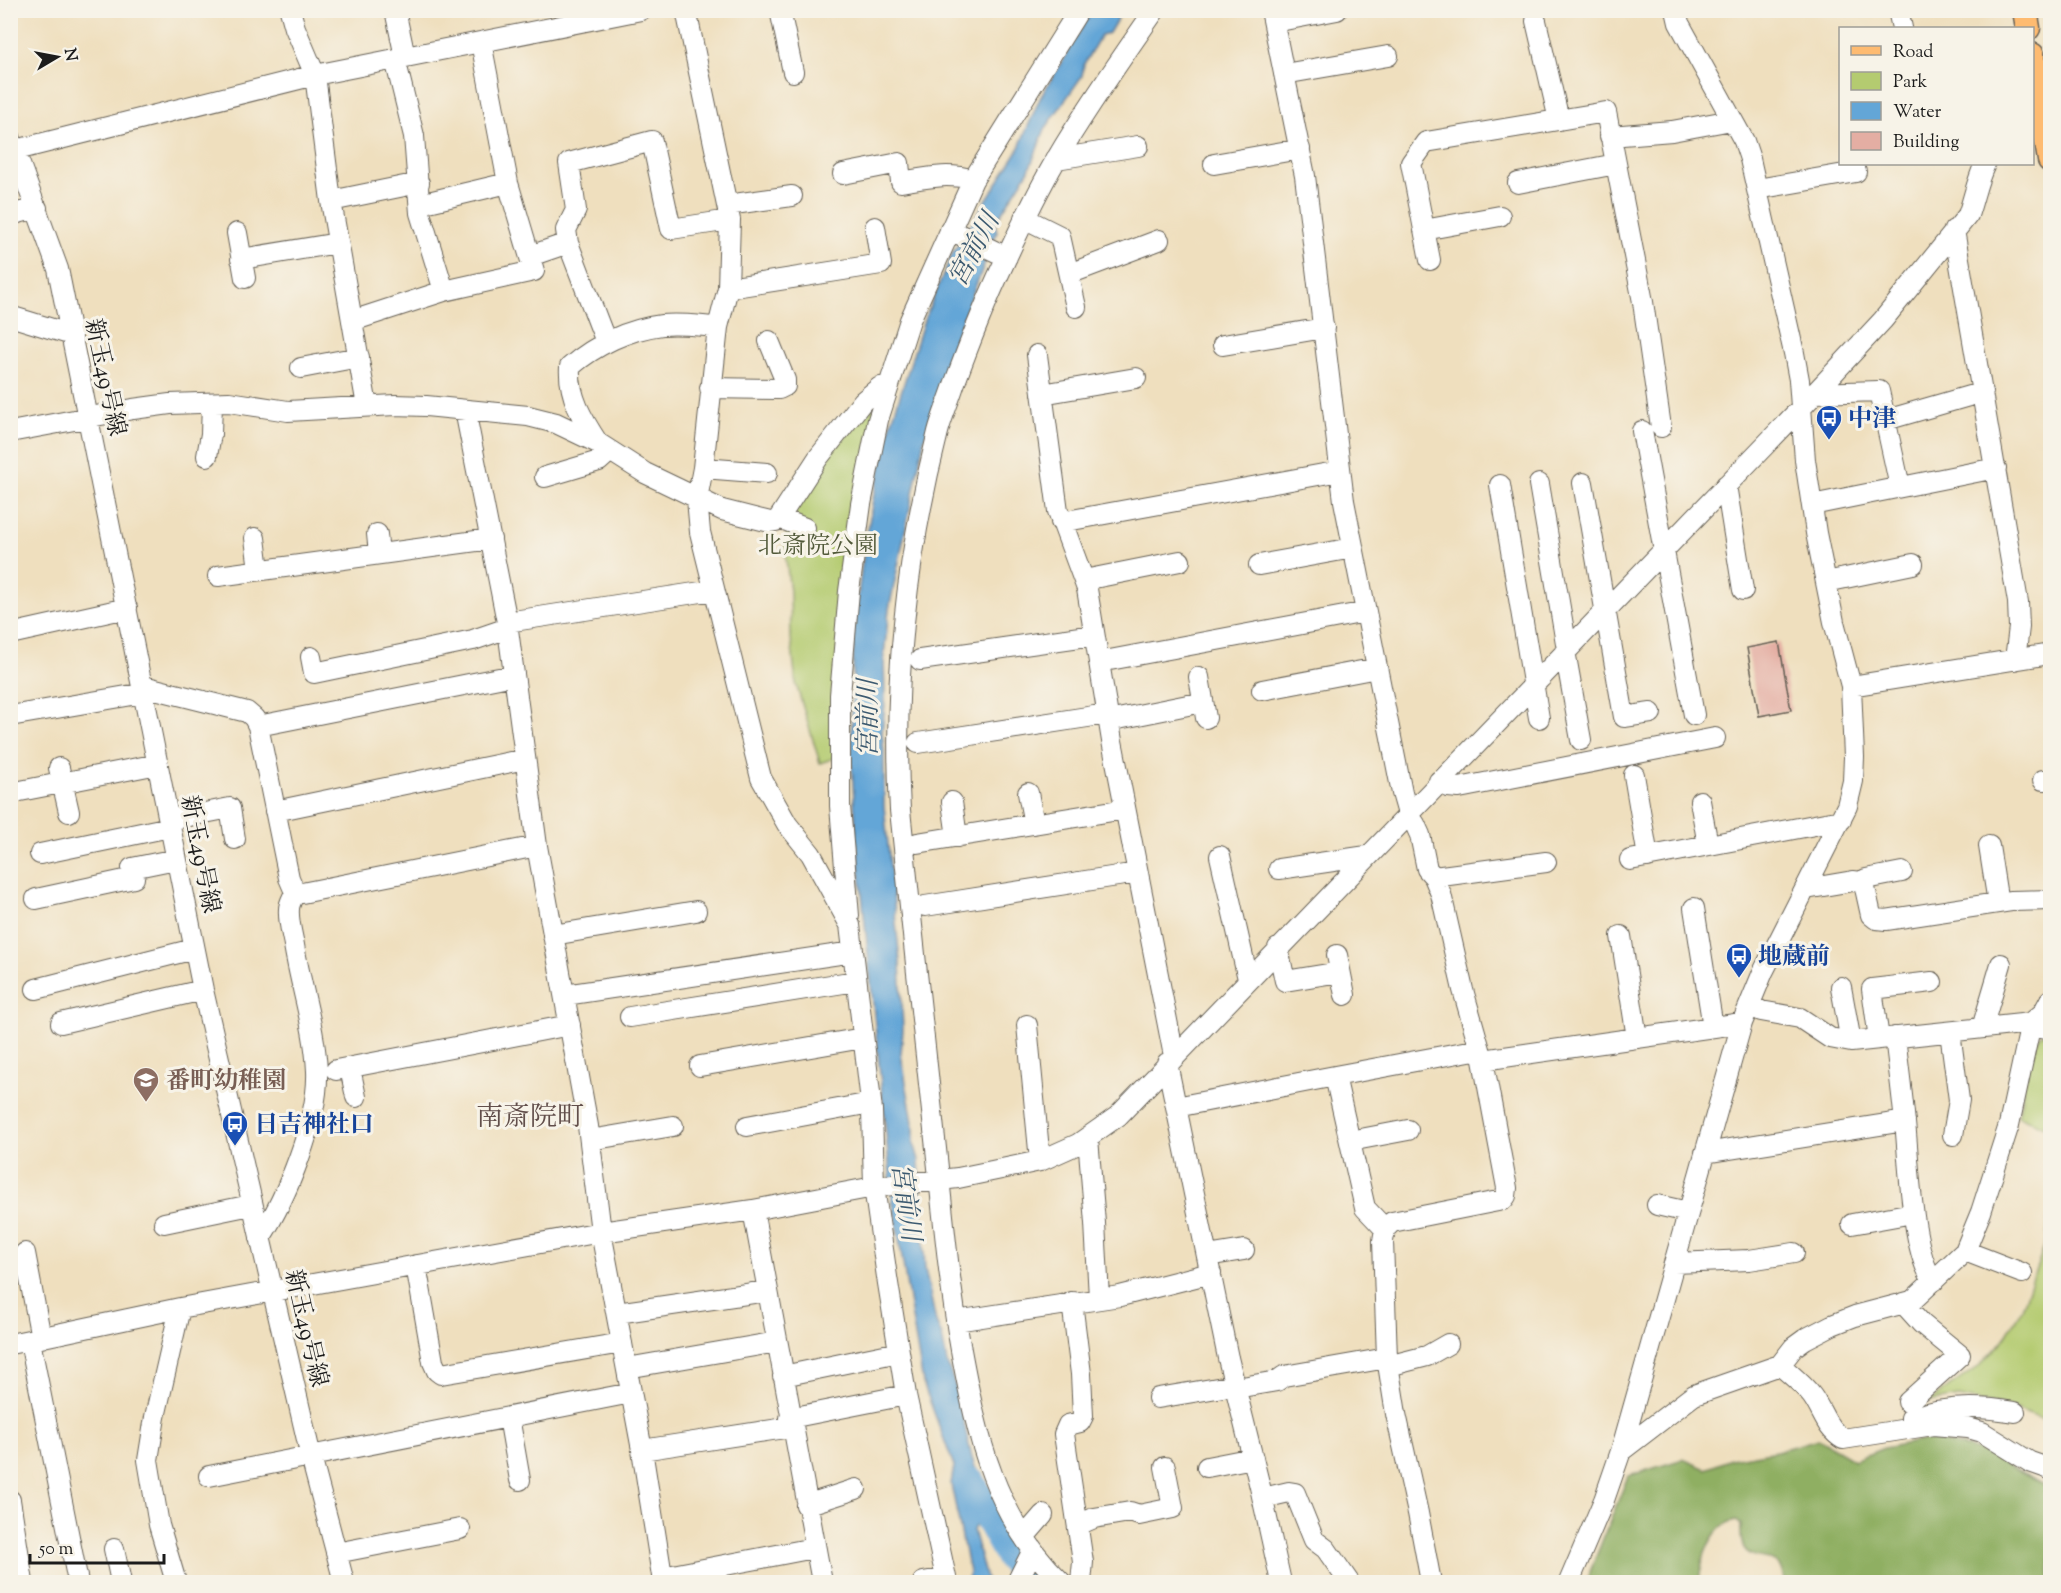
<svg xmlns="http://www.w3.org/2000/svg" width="2061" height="1593" font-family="'Sorts Mill Goudy','Noto Serif JP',serif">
<rect width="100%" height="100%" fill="#f7f3e8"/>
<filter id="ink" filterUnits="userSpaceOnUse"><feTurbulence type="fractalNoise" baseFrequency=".0167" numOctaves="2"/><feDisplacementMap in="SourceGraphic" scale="12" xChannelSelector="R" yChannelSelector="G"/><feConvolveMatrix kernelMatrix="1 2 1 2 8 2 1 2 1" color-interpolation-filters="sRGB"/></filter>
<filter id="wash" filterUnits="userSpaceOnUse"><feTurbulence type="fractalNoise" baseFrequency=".008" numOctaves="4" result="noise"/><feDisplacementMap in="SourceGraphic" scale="24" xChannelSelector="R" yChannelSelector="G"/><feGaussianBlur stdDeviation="1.35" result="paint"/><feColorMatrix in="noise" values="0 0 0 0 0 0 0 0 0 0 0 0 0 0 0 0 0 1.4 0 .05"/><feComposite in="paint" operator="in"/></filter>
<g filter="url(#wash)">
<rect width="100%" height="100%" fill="#efdfbe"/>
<path fill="#b4cb70" stroke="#687446" stroke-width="1.5" d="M875,404L835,758L820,763L796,684L791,638L790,592L784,543L793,513L820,464Z
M2041,1034L2050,1035V1129L2018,1116L2032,1048Z
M2050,1199V1422L2009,1407L1958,1397L1928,1402L1980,1365L2004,1339L2022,1309L2047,1238Z"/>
<path fill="#8faf62" stroke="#56663f" stroke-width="1.5" d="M1818,1439L1854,1460L1884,1448L1930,1439L1980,1451L2050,1488V1582H1784C1783,1550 1753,1564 1744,1548C1740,1541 1741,1531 1741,1524L1737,1520C1711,1524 1701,1559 1699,1582H1586L1628,1476L1683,1459L1706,1469L1731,1459L1777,1451Z"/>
<path fill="#63a6d7" stroke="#40617a" stroke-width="1.5" d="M1092,11H1122L1109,33L1101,35L1084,64L1082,76L1045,129L1029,170L995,223L997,232L954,341L924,440L889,609L884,655L885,703L882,733L884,751V806L900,962L903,1030L901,1054L914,1128V1143L919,1160L925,1269L936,1322L942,1336L947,1363L956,1388L972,1458L979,1479L997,1518L977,1523L973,1530L987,1582H968L969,1572L951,1484L954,1466L923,1383L893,1204L856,834L851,750L854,628L862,564L873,499L891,424L924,320L953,252L1017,152L1040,98Z"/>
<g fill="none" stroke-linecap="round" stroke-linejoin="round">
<path stroke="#63a6d7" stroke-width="32" d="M970,1483L1010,1555L1034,1582"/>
</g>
<g id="blocks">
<path fill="#e4aea3" d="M1779,642L1791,710L1759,716L1747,648Z"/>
</g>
</g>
<g filter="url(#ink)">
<use href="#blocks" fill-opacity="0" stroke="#666055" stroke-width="1.5"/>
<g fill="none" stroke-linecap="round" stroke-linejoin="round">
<g stroke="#666055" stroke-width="22">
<path id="minor" d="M290,10L295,28L315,75L331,201L367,406
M395,10L405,57
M686,10L730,220L728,288L718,327L703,468L697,499L700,532L761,778L787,824L811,854L850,925L872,1110L874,1187L887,1277L906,1395L947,1582
M780,10L793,72
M1271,10L1305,176L1344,501L1402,793L1408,814L1415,824L1420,835L1427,869L1434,877L1441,894L1463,990L1483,1060L1507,1188L1506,1196L1503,1200L1392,1222L1385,1229L1383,1241L1387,1358L1396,1414L1418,1513L1431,1582
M1898,10L1902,28
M1536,21L1559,120
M1274,22L1337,10
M395,59L414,136L420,213L444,291L534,271L508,183L481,42
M1284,74L1388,56
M1610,136L1672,131L1732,120
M10,137L58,269L203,990L311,1457L344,1582
M16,150L315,75L641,10
M1056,159L1138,146
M1214,164L1300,149
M843,174L899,163L901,182C926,178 948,172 973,180
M1518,183L1616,164
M1757,189L1856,172
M331,201L419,183
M420,204L508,183
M727,205L792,196
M10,215L37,208
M1024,218L1060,236L1076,307
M950,230L1007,257
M1424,230L1500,216
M1954,230L2018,602L2019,627L2015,660
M237,233L245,278
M530,256L568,243
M241,259L338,243
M1430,260L1411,163L1426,142L1606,112L1643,302L1661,427
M1069,274L1159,240
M728,288L881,264L875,227
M10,316L72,335
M352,321L444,291
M606,342L568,243L566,230L576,210L569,163L652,141L671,229L730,220
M1223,345L1324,328
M1037,355L1058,511L1087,589L1112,741L1174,1056
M301,368L359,357
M710,388L779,389L785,386V380L769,341
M1815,393L1879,391L1900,487
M1042,394L1136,378
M465,410L507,622L537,846L588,1126L601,1232L642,1450L663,1582
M1886,420L1983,392
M1642,431L1694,715
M10,432L133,409L170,404L229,402L288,411L395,405L426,406L528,416L556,423L598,443L645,473L722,510L770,522L776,521L779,518L818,458L863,401L880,387L888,388
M598,443C583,420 568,396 570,367C595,345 629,329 662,325C680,323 700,326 718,327
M207,456L211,434L212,403
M703,468L767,473
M545,477L599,461L610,451
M1583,483L1624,717L1651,713
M1539,484L1567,649
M1500,485L1539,718
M1726,485L1743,590
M1812,505L1996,468
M779,518L805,528
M1061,522L1340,471
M377,534L379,554
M255,538L259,570
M1259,565L1353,548
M218,576L491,539
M1084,580L1180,561
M1826,582L1913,564
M507,622L714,590
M10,634L127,608
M1565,651L1581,740
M311,657L314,673L473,640L508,628
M920,660L1094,635
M1099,662L1366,612
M1199,677L1206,718
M143,686L247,712L254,718L258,726L289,878L295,892L302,893L537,846
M1851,686L2050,654
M1262,690L1377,668
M10,716L144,693
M1108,721L1203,702
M258,726L514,675
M918,743L1107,714
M59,768L69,812
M1634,775L1648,857
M2043,780H2050
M1439,781L1448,787L1459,788L1715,738
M10,793L158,764
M1028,793L1034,824
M1700,801L1708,845
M952,802L957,837
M275,811L525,759
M169,820L230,808L235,839
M917,843L1125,809
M1989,846L1998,903
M40,854L170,827
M1220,856L1248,979
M1630,860L1841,820
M1279,869L1367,856
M1434,877L1546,862
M1861,882L1866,879L1902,872
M1806,889L1853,881L1861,882L1865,888L1871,915L1876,919L1886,920L2011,901L2050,900
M36,899L134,878L132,868L176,859
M925,906L1137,873
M1694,908L1713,1027
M849,916L840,806V695L849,591L861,504L878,420L910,320L973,180L1079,10
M553,935L696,911
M1621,936L1637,1038
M1278,948L1285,981L1340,972
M1337,955L1345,995
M1841,987L1851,1042
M36,989L194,949
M565,995L853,952
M1751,1005L1761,1011L1800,1018L1830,1038L1851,1042L2031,1023L2040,1028L2050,1029
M630,1017L856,981
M61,1023L203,990
M1027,1025L1040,1161
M1982,1028L2001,964
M1950,1032L1959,1100L1953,1135
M1895,1037C1899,1069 1903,1101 1906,1133C1909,1167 1913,1258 1934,1281
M1879,1039L1872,989L1932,982
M1483,1060L1742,1023
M1167,1063L1228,1358L1260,1487L1281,1582
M700,1066L863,1038
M350,1068L356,1097
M336,1070L570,1025
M1335,1076L1365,1208L1385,1229
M1176,1107L1335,1076L1480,1049
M747,1126L871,1103
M1088,1138L1095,1223L1099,1298
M590,1140L673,1126
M1350,1141L1408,1130
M1705,1153L1905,1121
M1657,1205L1688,1212
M753,1210L822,1582
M164,1223L251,1205
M1852,1224L1913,1213
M260,1238C286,1199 319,1119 317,1071C315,1028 301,988 294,945C292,934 288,921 289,909C289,903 293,898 295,892
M1965,1251L2022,1273
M25,1253L41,1338
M1207,1256L1244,1250
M1674,1263L1749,1260L1794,1253
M416,1265L433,1362L437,1371L441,1374L622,1343
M1072,1302L1081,1374L1083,1416L1080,1422L1068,1425L1064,1434L1083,1562L1081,1582
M1903,1303L1922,1324L1960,1355L1908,1402
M617,1313L767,1291
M956,1321L1120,1296L1211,1273
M30,1341L78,1582
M10,1344L180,1308L601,1232L753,1210L874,1187L958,1178L1040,1161L1078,1144L1118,1116L1801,408L1883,320L1968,215C1974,198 1977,180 1985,164
M1780,1365C1791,1375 1803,1384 1812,1396C1823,1411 1826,1429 1843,1439L1933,1425L1968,1428L1982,1432L2030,1462L2050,1469
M1388,1366L1427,1356L1448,1344
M627,1368L777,1342
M783,1376L899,1352
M1236,1388L1277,1381L1284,1376L1387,1358
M1158,1398L1235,1385
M509,1417L520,1480
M790,1418L906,1395
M1911,1418C1943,1406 1981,1406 2015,1412
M642,1450L792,1427
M1621,1451L1694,1395L1780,1365L1794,1347L1805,1339L1832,1325L1855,1316L1912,1301L1965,1251L1981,1212L2009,1125L2031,1023L2043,1013L2050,1000
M1207,1467L1253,1458
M209,1476L631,1393
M1263,1498L1289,1492L1295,1493L1314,1540L1326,1549L1349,1582
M10,1500L23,1582
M806,1505L856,1489
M1078,1525L1094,1518L1130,1512L1139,1515L1173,1508L1165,1467
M1024,1537L1043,1515
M114,1549L121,1582
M336,1553L460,1529
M662,1577L814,1548
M176,1582L159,1525L148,1460L155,1417L180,1308
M923,1582L946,1578
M1017,1582L1033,1550
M1061,1582C995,1518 977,1437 961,1350C948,1277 942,1203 934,1130C922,1023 911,917 900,810C893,683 906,556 938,432C942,416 949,401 954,385C969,344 985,303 1004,263C1020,228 1037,192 1057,158C1087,107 1121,59 1155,10
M1569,1582L1604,1500L1621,1451L1742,1023L1763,972L1847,806L1853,781L1854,757L1851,686L1834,622L1816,533L1805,460L1799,380L1794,353L1750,159L1744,141L1679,23L1676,10"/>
</g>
<g stroke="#666055" stroke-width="27">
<path id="major" d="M2025,10L2028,28
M2032,55L2050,160"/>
</g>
<use href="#minor" stroke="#fff" stroke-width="20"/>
<use href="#major" stroke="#febb71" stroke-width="24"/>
</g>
</g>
<defs>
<g id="bus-pin" transform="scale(1.35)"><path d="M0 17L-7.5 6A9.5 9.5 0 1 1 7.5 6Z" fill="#1a4fb4" stroke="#f7f3e8"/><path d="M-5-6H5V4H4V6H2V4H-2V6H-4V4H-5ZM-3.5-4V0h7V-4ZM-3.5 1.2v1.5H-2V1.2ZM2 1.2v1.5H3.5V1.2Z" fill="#fff"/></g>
<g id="school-pin" transform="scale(1.35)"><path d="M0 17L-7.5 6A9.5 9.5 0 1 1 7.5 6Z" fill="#8d6e63" stroke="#f7f3e8"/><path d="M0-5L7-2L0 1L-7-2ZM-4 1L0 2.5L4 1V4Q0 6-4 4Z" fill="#fff"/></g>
</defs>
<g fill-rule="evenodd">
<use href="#bus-pin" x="1829" y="418"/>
<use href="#bus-pin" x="1739" y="956"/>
<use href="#school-pin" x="146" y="1080"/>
<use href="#bus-pin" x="235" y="1124"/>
</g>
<g text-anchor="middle" stroke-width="6" stroke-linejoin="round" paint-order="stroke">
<g font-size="24" fill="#1c1c1c" stroke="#f7f3e8">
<text transform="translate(106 377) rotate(78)" y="8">新玉49号線</text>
<text transform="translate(201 854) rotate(79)" y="8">新玉49号線</text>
<text transform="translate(307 1328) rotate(77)" y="8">新玉49号線</text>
</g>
<g font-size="24" font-weight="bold" fill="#164399" stroke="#f7f3e8" text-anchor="start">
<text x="1848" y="426">中津</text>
<text x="1758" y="964">地蔵前</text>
<text x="254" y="1132">日吉神社口</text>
</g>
<g font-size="24" fill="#515939" stroke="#f7f3e8">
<text x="818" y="553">北斎院公園</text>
</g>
<g font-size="24" font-weight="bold" fill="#785e54" stroke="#f7f3e8" text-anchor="start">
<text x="166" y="1088">番町幼稚園</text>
</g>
<g font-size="26" font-style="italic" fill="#3c5a70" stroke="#f7f3e8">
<text transform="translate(973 249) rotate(-62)" y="9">宮前川</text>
<text transform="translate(867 718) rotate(-90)" y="9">宮前川</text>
<text transform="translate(907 1202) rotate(82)" y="9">宮前川</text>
</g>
<g font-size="27" fill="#624f4b" stroke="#f7f3e8">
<text x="530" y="1125">南斎院町</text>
</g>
</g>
<rect width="2061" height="1593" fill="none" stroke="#f7f3e8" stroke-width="36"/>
<rect x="1839" y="27" width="195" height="138" fill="#f7f3e8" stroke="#9f9d96" stroke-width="1.5"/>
<rect x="1851" y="46" width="30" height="9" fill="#febb71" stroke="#9f9d96" stroke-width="1.5"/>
<text x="1893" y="57" font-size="18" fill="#1c1c1c">Road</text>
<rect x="1851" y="72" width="30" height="18" fill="#b4cb70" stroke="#9f9d96" stroke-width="1.5"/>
<text x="1893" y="87" font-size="18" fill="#1c1c1c">Park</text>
<rect x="1851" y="102" width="30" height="18" fill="#63a6d7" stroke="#9f9d96" stroke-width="1.5"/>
<text x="1893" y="117" font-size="18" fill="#1c1c1c">Water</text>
<rect x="1851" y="132" width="30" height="18" fill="#e4aea3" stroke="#9f9d96" stroke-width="1.5"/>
<text x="1893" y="147" font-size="18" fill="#1c1c1c">Building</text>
<g transform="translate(57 57) rotate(80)" stroke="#f7f3e8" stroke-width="4.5" paint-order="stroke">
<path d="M0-4.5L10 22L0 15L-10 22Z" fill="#1c1c1c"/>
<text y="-9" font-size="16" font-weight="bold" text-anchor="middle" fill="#1c1c1c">N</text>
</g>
<path d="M30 1554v9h134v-9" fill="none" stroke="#1c1c1c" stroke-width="3"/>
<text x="39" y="1554" font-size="18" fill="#1c1c1c" stroke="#f7f3e8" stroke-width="4.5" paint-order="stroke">50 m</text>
</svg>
